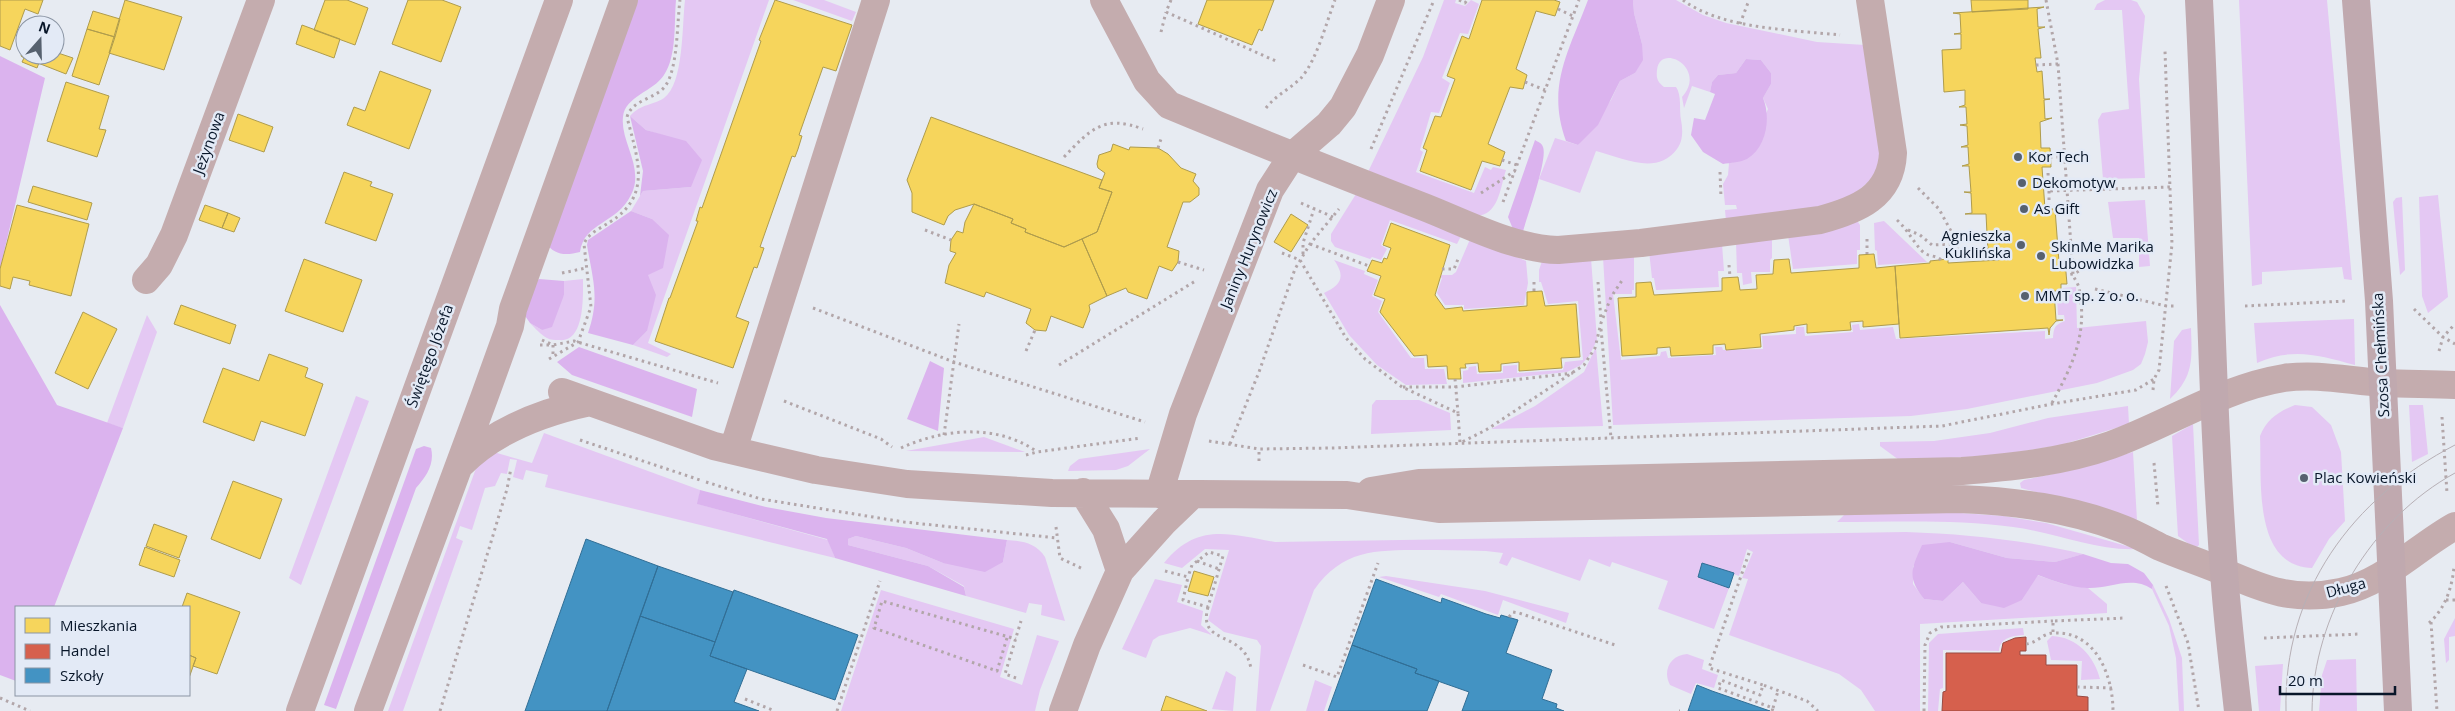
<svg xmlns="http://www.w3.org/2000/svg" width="2455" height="711" font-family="'Open Sans',sans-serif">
<rect width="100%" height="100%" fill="#e7ebf2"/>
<path fill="#e4c8f3" d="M685,0H769L648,343L671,354L667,357L633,345L647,331L648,275L652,219L631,211L643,191L691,187L665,136L646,130L630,116C642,103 652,106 664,98C684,84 682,24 685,0Z
M793,0H824L856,12L852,21Z
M1444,0H1456L1455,3L1465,6L1471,0L1479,4L1468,34L1460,33L1442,78L1450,83L1439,113L1431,112L1420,150L1423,152L1416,172L1474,193L1485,167L1491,170L1493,167L1506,170C1500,188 1499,215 1476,216L1367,174L1423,57Z
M1633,0H1676L1703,15L1726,23L1817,42L1865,45L1883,150L1873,178L1839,207L1726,221L1725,210L1737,209L1736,205H1725L1723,184L1728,175L1729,163L1746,159L1768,109L1763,98L1771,84V73L1761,60L1746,59L1736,73L1718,75L1712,82L1710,92L1692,86L1684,108L1682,97C1708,68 1660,42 1657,70C1656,79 1658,82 1664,87H1676C1682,95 1679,110 1681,120C1683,130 1683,141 1677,149C1657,176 1623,158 1596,151L1580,193L1539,179L1555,138L1578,145L1611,100L1620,81L1635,73L1642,44L1634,13Z
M2105,0H2131L2137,2L2145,16L2139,79L2145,178L2103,179L2098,120L2102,113L2129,109L2122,10H2094L2097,4Z
M2239,0H2327L2352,280L2344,279L2342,267L2262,272V284L2252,286Z
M1356,194L1462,234L1457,244L1390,220L1381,245L1387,249L1381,260L1372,257L1370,259L1335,247L1331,241V234Z
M2438,195L2448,297L2428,313L2422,296L2419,197Z
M2402,197L2405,270L2400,275L2393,202L2396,198Z
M2145,200L2150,266L2139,267V238H2113L2108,202Z
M1856,219L1860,225V250H1857V264L1793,269L1788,235Z
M1884,221L1927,262L1878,265L1877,251L1875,250L1874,223Z
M1471,237L1526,261L1528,283L1524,305L1464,309V305H1445L1437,293L1442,278L1440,277L1442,275H1452L1456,272Z
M1772,237V258L1770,260V272H1751L1752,283L1743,285L1742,273H1737L1736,242Z
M1722,244L1724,271H1718L1719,287L1656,290L1654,278H1652L1649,251Z
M1634,253V290H1632V294H1613L1621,360L1660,356L1661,352L1666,351L1668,358L1716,355L1715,347H1722L1723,350L1763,349L1762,336L1796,334V327H1804L1805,336L1853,332L1852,325L1859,324L1860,330L1893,327L1896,339L2045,331V339L2053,338C2054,328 2054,325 2065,321L2064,315H2058L2057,295L2063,294V288L2076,287L2077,328L2146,321L2148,342L2145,354L2141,364L2133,370L2097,383L1967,409L1911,416L1613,425L1603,257Z
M1591,258L1597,340L1589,356L1581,365L1567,372L1463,383V371L1468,370L1469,367L1476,366L1477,374L1503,373V366L1517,365V373L1563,370L1565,362L1583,360L1578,301L1548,304L1541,282H1539V270L1542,261Z
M1334,260L1365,271L1364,274L1378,280L1372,296L1382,301L1378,312L1411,358H1424L1425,369H1444L1447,384L1406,385L1377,365L1349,335L1324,293C1341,285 1346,277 1334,260Z
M583,279C583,296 585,343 559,340C555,340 550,340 547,338C541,335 535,328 530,323L542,330L564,295V281Z
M147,315L157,332L123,428L107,423Z
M2354,319L2355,365C2318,355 2293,347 2257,363L2254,323Z
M2191,328C2192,359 2194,376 2170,399L2174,341L2182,330Z
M1596,347L1603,426L1491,429L1535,406L1584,372Z
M356,396L369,401L301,585L289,578Z
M1376,400H1419L1450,413L1451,430L1371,434L1372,405Z
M2295,405L2312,407L2331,425L2341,452L2345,521L2329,539L2312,568C2252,566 2262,479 2260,436C2267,419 2278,412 2295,405Z
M2409,405H2423L2428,454L2412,462Z
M2128,406L2129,424L2061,445L1995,456L1899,460L1880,446V442L1934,441L1990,433L2048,418Z
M2193,424L2199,545L2197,547L2189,544L2178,536L2172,436Z
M544,433L700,490L698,504L828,540L835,558L545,487L548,475L526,470L523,480L513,477L517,460L510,459L507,474L501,473L495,486L485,488L472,530L460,526L456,538L463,541L403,711H388L483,449L532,463Z
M984,437L1025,452L906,451Z
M1150,449L1128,466L1116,470L1068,471L1070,466L1079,459Z
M2133,452L2137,520L2021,488L2020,483L2024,480L2072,470Z
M1946,512L2004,516L2046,523L2137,549C2097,551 2053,532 2013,527C1955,519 1895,522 1837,522L1846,513Z
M1906,532C1966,534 2024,540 2083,554L2055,562L2007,558L1950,542L1913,566V584L1924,599L1943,601L1963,582L1981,603L2022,600L2037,575L2063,584L2088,588L2107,604V613L1920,624V711H1875L1861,690L1839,674L1729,635L1748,579L1742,578L1753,552L1747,549L1739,576L1702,563L1698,577L1729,588L1714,629L1658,609L1668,581L1612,562L1610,567L1589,559L1580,581L1512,557L1507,566L1499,563L1503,553L1486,551C1464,550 1442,550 1420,550C1375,550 1342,550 1314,590L1270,711H1256L1261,646L1257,640L1224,632L1208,620L1229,550L1205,549L1182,568L1164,563C1197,522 1230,534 1275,542Z
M856,536L906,548L943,563L1003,562L1007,540C1022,541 1036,543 1045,557L1065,621L1041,615L1042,605L1029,603L1026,613L966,596L964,586L928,566L848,545V539Z
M1386,576L1485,591L1569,613L1566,623L1503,600L1498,615L1441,594L1439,597L1379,577Z
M1155,579L1182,585L1177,602L1203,611L1201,625L1212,635L1190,628L1159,636L1153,640L1146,658L1122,649Z
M2153,585L2169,619L2182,658L2184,711H2179L2176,658L2169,626L2152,589Z
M881,590L1014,629L1000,677L1022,685L1037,635L1059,641L1040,690L1035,711H841Z
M2455,618V636L2449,637V660L2446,663L2444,639Z
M2023,628L2024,635C2011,636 2000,638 1999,651L1943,650V688L1940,689L1938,711H1928L1929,643L1938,634Z
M2052,636C2077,637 2094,656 2100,679L2081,680L2082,661L2051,660L2047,641Z
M1687,654L1704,660L1702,669L1718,675L1714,688L1696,683L1691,694L1670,685C1662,670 1671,655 1687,654Z
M2356,659L2357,711H2319L2322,675L2327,660Z
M2283,664L2280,711H2259L2255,666Z
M1226,671L1236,677L1233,711L1212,709Z
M1315,680L1332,687L1324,711H1306Z"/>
<path fill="#dbb3ee" d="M637,0H676C674,22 677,56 664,75C653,92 625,96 623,117C620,142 645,168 631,195C617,224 584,222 580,252C565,256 554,255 545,242Z
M1588,0H1633L1634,13L1642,44L1643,60L1635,73L1620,81L1598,125L1578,145L1566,141C1546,86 1569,51 1588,0Z
M0,56L45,78L0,269Z
M1746,59L1761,60L1771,73V84L1763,98C1771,117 1767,147 1747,159C1741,162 1730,163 1723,164L1703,152L1691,135L1694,118L1705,120L1715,94L1710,92L1712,82L1718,75L1736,73Z
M630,116L646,130L686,141L702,160L691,187L643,191L640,196L643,171Z
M1535,140C1538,142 1542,143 1543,147C1548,160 1526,219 1522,235L1513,229L1508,217Z
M631,211L652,219L669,235L663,268L648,275L656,295L647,331L633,345L588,333C600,298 593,281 587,245L588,240Z
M539,279L564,281V295L552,327L542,330L530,323L521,310L530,288Z
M0,305L57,405L123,428L54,607H16V681L0,675Z
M579,347L697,389L692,417L572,375L557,362Z
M930,361L944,368L938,431L907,419Z
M424,446L431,448C435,464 426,477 416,488L336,709L324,705L416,449Z
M700,490L766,507L826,518L1007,540L1003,562L985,572L943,563L906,548L856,536L848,539V545L928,566L964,587L966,596L835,558L827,539L697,504Z
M1950,542L2007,558L2055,562L2083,554L2111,563L2128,564L2144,573L2153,585L2152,589C2131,575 2110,589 2087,588C2070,587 2054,581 2038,575L2022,600L2004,608L1981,603L1963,582L1943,601L1924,599C1907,577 1911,570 1922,545Z"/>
<path fill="#f6d55c" stroke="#af9c4d" d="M0,0H43L38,14L25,9L10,50L0,46Z
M125,0L182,17L164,70L109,53Z
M325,0H347L368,8L355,45L314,30Z
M408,0H442L461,7L441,62L392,44Z
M775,0L852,25L836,71L823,67L799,135L802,136L798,149L795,157L792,156L760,247L764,248L757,268L754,267L736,317L749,322L733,368L655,341L669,298H670L698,221H696L700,207L702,208L761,41L759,40Z
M1207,0H1274L1262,31L1259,29L1252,45L1198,24Z
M1482,0H1554L1560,2L1555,16L1536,11L1516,69L1527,75L1523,89L1510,87L1488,144L1505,152L1500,166L1482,161L1471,190L1420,171L1427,150L1423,148L1435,116L1441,117L1455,79L1447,76L1462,36L1469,39Z
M1971,0H2028V9L1972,12Z
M2044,7L2037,9L2038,27H2045L2038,29L2041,58H2035L2037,72L2042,71L2044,99H2050L2044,100L2045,119L2052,118L2040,122L2041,148H2050L2051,167H2042L2045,209H2055L2059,262L2065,261L2067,284H2061V291H2054L2056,320H2063L2056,321L2050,328L2049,335L2048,328L1900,338L1895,266L1930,263V261L1948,259V263L1999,260L1998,249L1988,250L1987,235H1980L1987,234L1986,214H1965L1972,213L1971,193L1964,192H1971L1969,166H1962L1969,164L1968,147H1961L1968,145L1967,126L1960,125L1967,124L1966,107H1959L1965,105V90L1944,92L1942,50L1961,49V34H1954L1961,33L1960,14L1953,13Z
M93,11L120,19L115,37L87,29Z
M302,25L340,39L334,58L296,44Z
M87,29L115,37L99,85L72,76Z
M25,45V55H42L37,68L22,62L24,58L21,56Z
M55,52L73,58L66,74L38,63L42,55H55Z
M380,71L431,90L409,149L347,125L354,107L365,111Z
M66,82L109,96L99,129L106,130L97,157L47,141Z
M238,114L273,127L264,152L229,140Z
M931,117L1102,180L1099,188L1112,192L1097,232L1064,247L1025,232L1026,229L1011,223L1013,219L974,204L955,210L948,216L944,225L912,212V193L907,180Z
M1113,144L1129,150L1130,147L1158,148L1168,154L1181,168L1196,174L1193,181L1199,188V195L1190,202H1183L1167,247L1179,251L1178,262L1172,271L1159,266L1147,299L1128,292L1126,288L1107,296L1082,239L1097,232L1112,192L1099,188L1105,173L1098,168L1097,164L1099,155L1111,151Z
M344,172L372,182L370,186L393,194L376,241L325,223Z
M33,186L92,203L87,220L28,202Z
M974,204L1013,219L1011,223L1026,229L1025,232L1064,247L1082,239L1107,296L1089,305L1090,310L1083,328L1051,316L1046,331L1035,330L1026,323L1031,309L986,292L984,297L945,283L949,265L956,253L950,251L951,240L957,231L963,233L965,222Z
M17,205L89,224L71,296L29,285L30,281L13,277L10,289L0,286V269Z
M205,205L228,213L222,228L199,220Z
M228,213L240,218L234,232L222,228Z
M1291,214L1308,225L1291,252L1274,242Z
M1391,223L1450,245L1435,295L1445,309L1462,307L1463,311L1527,306V292L1542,291L1545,306L1576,304L1580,357L1561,358L1562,368L1519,371V362L1501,364V371L1479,372L1478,363L1465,364L1466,368H1460L1461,379H1448L1447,366L1428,367L1427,355L1414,356L1380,312L1385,299L1374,295L1381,276L1367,271L1372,260L1382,263L1384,258L1387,259L1391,248L1383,245Z
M1874,254L1876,268L1895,266L1899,324L1863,327V321L1850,322L1851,330L1807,333V324L1794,326V330L1760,334L1761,347L1726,350L1725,344L1713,345V354L1671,356L1670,347L1657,348V354L1622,356L1618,298L1636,297V283L1651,282L1654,295L1722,291V278L1738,277L1740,290L1757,289L1756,275L1773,274L1774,260L1789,259L1791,273L1859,268V255Z
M304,259L362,280L343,332L285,311Z
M181,305L236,325L230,344L174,324Z
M83,312L117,329L88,389L55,373Z
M269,354L308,368L305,377L323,384L305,436L261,421L254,441L203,422L223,368L259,381Z
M233,481L282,499L260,559L211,539Z
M154,524L187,536L179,558L146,546Z
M145,547L180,560L174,577L139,565Z
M1194,571L1214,577L1208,596L1188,591Z
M187,593L240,612L217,674L193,666L196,658L189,655V607H182Z
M189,655L196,658L189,678Z
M1166,696L1207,711H1161Z"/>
<path fill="#d6604d" stroke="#984a42" d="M2026,637V651H2020V655H2046V665H2077V696L2088,697V711H1942L1943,692L1946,691V653H2001L2003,643L2015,638Z"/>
<path fill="#4393c3" stroke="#316e95" d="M586,539L658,566L607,711H525Z
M1702,563L1734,573L1729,588L1698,577Z
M658,566L733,592L715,642L640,616Z
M1376,579L1441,603L1442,598L1486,614L1500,618L1501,615L1518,620L1506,653L1552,670L1542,699L1557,704L1556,708L1564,711H1462L1469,692L1415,673L1417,669L1352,645Z
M734,590L858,635L835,700L710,656Z
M640,616L715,642L710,656L747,669L734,702L759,711H607Z
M1352,645L1417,669L1415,673L1439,681L1427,711H1328Z
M1697,685L1712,691L1770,711H1688Z"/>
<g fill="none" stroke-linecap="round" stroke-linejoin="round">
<path stroke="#b2a6a9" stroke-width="3" stroke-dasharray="2.5 4" stroke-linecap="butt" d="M1171,0L1166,12L1278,62
M1459,0L1465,3L1467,0
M1683,0C1721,29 1793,30 1840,35
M2046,0L2058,64L2073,274L2094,264
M1558,9L1573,16
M1740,24L1749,0
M1161,32L1166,12
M2036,65L2058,64
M1525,82L1545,90
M1266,108C1276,95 1290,89 1301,78C1317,60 1326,23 1335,0
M1158,148L1161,139
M1371,149L1434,0
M1064,157C1090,130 1103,114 1143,129
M2050,157H2065
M1502,160L1517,165
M1720,172L1721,198
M2048,173L2049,191L2170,187
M1918,188L1939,209L1958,244
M2049,191V206
M1481,193L1515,171
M1503,202L1579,0
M1301,203L1333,217
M1897,220C1908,230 1913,242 1923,252C1929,257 1936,255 1941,260
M925,230L951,240
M1908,230L1920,235L1932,245L1958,244V252C1969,257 1982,255 1994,255
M1867,239V254
M1310,244L1369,266
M1282,253L1300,260L1346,338L1365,359L1402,387L1458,413L1460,443L1486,430L1584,365L1595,348L1601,323L1611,297L1623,279
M1303,254V243L1314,209
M1178,262L1204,270
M1729,265L1730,277
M1442,269H1454L1458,259
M562,273L586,268
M1534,282V291
M1598,282L1601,320
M2095,289L2166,306H2176
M2245,306L2346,301
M813,308L954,362L1145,422
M2414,309L2443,337L2455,344
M1601,329L1611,438
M542,340L553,345L574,341L718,383
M540,345H553V356
M1026,351L1035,330
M2439,351L2443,337L2455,324
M549,359L578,342L591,307L584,244C588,233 601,228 610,222C653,195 637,158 627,117C632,99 657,99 666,85C678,66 677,23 680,0
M1059,365L1197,280
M1455,379L1458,413
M1403,387H1455L1573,373
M2153,390L2154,379L2159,370L2172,244L2165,51
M784,401L881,439L892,447
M2052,403C2073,364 2088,334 2079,288C2078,283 2074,279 2073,274L2066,275
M2442,417L2447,493
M944,435L959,324
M580,440L700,480
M1209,441L1259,449L1332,448L1942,426L2052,404L2136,390L2154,379
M1230,444L1259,372L1295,269L1310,244L1339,209
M901,448C945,428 996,424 1036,451
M1026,455L1037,452L1141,438
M1259,461V449
M2154,463L2158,507
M706,482L761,499L904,522L1057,538
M1056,527L1060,558L1083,569
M1749,553L1709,668L1763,685
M1197,561L1219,569
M1165,571L1188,577L1183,600L1208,607L1223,556L1209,552L1192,565L1188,577
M2166,586L2188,643L2199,711
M2446,600H2455
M1208,607C1197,647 1245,629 1251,669
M1509,617L1513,612L1519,613L1618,646
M2431,622L2437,711
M2429,623C2445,609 2452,588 2454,567
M2053,632V621L2125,618
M1007,638L997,671L874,628L882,601L1016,639
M2264,638L2360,634
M2026,644C2038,643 2042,633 2054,633C2096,631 2113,676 2113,711
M1303,665L1337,677L1378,563
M1016,678L1005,674L1021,621
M2077,687L2112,688
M0,698L30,711
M745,699L775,711
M1773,708L1778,691
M440,711L507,489L511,468
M837,711L880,581
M1679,711H1680
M1772,711L1773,708L1718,688L1721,680L1760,695L1763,685L1807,701L1818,711
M1924,711L1925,645L1930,633L1941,627L2053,621"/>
<path stroke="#c4acae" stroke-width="28" d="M1104,0L1147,81L1169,105C1253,140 1339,174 1424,207C1465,223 1514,249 1558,250L1641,243L1820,220C1857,210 1891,197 1893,153L1870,0
M146,280L159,265L174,235L261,0
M562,392L714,446L816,470L907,484L1052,493L1347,495L1439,509L1959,499C2015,501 2070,508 2123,529C2136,534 2148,541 2160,547C2181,556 2203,563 2224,572C2265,590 2295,602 2341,592C2384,583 2417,547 2455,526
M733,450L876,0
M461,464C495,430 543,412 590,402
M1371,491L1419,483L1962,471C2012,467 2063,462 2111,445C2169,424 2222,388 2284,378C2317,373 2350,381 2383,383C2407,384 2431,384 2455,385
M1083,492L1106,529L1120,571
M1159,494L1183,414L1270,190L1292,156L1329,124L1343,107L1370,55L1391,0
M300,711L559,0
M368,711L484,398L510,326L513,309L624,0
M1063,711L1087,645L1120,571L1164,522L1192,495"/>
<path stroke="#c0a9af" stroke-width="28" d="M2199,0C2209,190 2210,381 2224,571C2227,618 2233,665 2238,711
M2356,0L2379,301L2398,711"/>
<path stroke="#b7b0b6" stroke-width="1" d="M2286,711C2283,592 2352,498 2455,445
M2312,711C2313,616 2371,519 2455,473"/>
</g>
<g fill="#56616f" stroke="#e3eaf6" stroke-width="2">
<circle cx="2018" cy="157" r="5"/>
<circle cx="2022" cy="183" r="5"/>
<circle cx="2024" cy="209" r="5"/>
<circle cx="2021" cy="245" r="5"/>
<circle cx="2041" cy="256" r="5"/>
<circle cx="2025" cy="296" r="5"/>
<circle cx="2304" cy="478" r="5"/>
</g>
<g text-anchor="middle" stroke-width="5" stroke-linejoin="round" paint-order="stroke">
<g font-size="15" fill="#081629" stroke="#e3eaf6">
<text transform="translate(209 143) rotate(-70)" y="5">Jeżynowa</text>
<text transform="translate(1249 249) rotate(-68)" y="5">Janiny Hurynowicz</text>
<text transform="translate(2381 355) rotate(-93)" y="5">Szosa Chełmińska</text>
<text transform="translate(430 356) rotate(-70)" y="5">Świętego Józefa</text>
<text transform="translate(2346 588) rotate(-15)" y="5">Długa</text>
</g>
<g font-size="15" fill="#081629" stroke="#e3eaf6" text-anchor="start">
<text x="2028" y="162">Kor Tech</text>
<text x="2032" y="188">Dekomotyw</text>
<text x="2034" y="214">As Gift</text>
<text x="2011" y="241" text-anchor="end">Agnieszka<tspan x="2011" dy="17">Kuklińska</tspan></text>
<text x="2051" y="252">SkinMe Marika<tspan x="2051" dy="17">Lubowidzka</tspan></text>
<text x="2035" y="301">MMT sp. z o. o.</text>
<text x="2314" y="483">Plac Kowieński</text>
</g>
</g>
<rect x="15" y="606" width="175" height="90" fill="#e3eaf6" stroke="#8b95a4"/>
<rect x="25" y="618" width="25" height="15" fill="#f6d55c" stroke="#8b95a4"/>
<text x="60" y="631" font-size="15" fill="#081629">Mieszkania</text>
<rect x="25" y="644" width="25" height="15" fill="#d6604d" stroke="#8b95a4"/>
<text x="60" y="656" font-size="15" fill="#081629">Handel</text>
<rect x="25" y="668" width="25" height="15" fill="#4393c3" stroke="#8b95a4"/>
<text x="60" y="681" font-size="15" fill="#081629">Szkoły</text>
<g transform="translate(40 40) rotate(20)"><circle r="24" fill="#e3eaf6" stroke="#8b95a4"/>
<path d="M0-4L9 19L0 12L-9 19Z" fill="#56616f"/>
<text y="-8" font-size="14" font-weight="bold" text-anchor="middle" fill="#081629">N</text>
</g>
<path d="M2280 686v8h115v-8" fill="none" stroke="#081629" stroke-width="2.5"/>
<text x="2288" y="686" font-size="15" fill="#081629" stroke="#e3eaf6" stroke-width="4" paint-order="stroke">20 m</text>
</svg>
